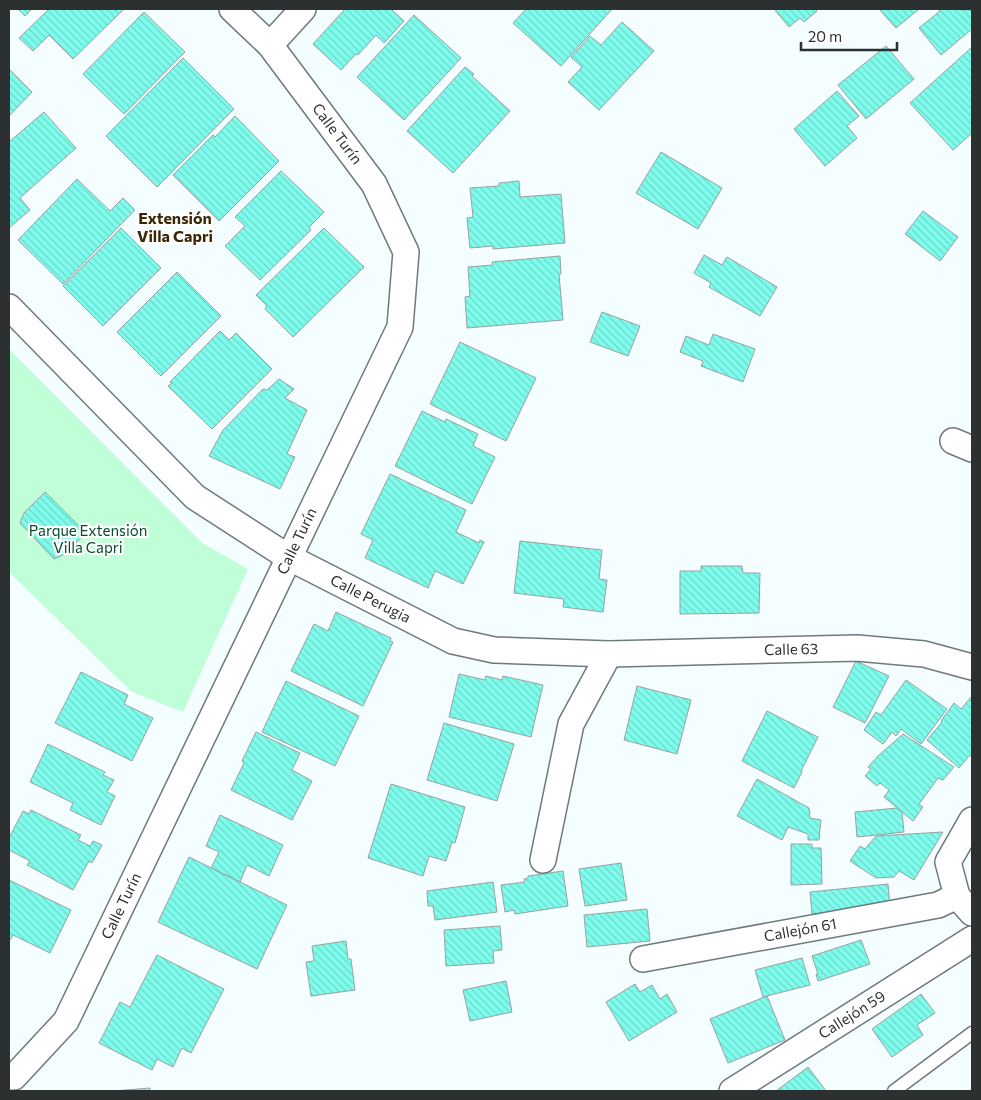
<svg xmlns="http://www.w3.org/2000/svg" width="981" height="1100" font-family="Commissioner,sans-serif">
<defs>
<pattern id="building-back-hatch" width="6" height="6" patternUnits="userSpaceOnUse" patternTransform="scale(1.25)"><rect width="6" height="6" fill="#7efcec"/><path d="M-1 5l2 2M0 0l6 6M5-1l2 2" fill="none" stroke="#6dd8cb"/></pattern>
</defs>
<rect width="100%" height="100%" fill="#f4fdff"/>
<path fill="#bffed6" d="M9,349L202,543L248,569L183,712L132,692L9,572Z"/>
<path fill="url(#building-back-hatch)" stroke="#98a2a0" d="M18,9H32L25,16Z
M49,9H124L73,59L49,35L33,51L19,38Z
M345,9H391L404,21L384,43L376,35L358,55L356,54L341,70L313,44Z
M526,9H612L561,66L513,23Z
M774,9H815L817,11L804,22L800,18L789,27Z
M879,9H919L896,28Z
M938,9L972,10V29L941,55L919,28L940,11Z
M144,12L185,52L124,114L83,74Z
M414,15L461,58L404,120L357,77Z
M622,22L654,51L599,110L568,82L582,67L571,57L590,36L601,45Z
M886,46L914,79L866,119L838,85Z
M972,47V133L953,150L910,103Z
M183,58L234,109L157,187L106,136Z
M465,67L474,74L472,76L510,111L453,173L407,131Z
M9,69L32,92L9,116Z
M837,91L859,116L847,126L857,138L825,166L794,129Z
M44,112L76,148L20,198L30,210L9,228V142Z
M235,116L279,161L219,221L173,175L213,135L215,137Z
M661,152L722,188L698,229L636,193Z
M281,171L324,212L309,227L311,230L260,280L225,246L245,226L235,217Z
M77,179L110,211L123,198L135,210L63,284L18,240Z
M519,181L520,197L561,194L565,243L493,249V246L470,248L467,218L473,217L470,188L499,186V183Z
M923,211L958,237L940,261L905,234Z
M121,228L161,268L103,326L63,286Z
M324,228L364,267L293,337L265,309L267,306L256,295Z
M704,255L722,265L727,257L777,287L760,316L709,287L711,283L694,273Z
M560,256L561,274H559L563,320L467,328L465,297L470,296L468,267L493,265L492,262Z
M177,272L221,316L161,376L117,332Z
M602,312L640,326L628,356L590,342Z
M220,331L229,340L236,333L272,369L212,429L168,386L172,383L170,382Z
M713,334L755,349L743,382L701,366L703,361L680,352L686,336L709,345Z
M460,342L536,378L506,441L430,404Z
M279,379L294,389L285,398L307,410L287,454L295,457L280,489L209,456L223,430L263,389L267,390Z
M422,411L445,422L446,419L478,434L473,446L495,457L472,504L395,466Z
M390,474L466,510L456,532L479,543L480,540L484,542L463,584L435,571L428,588L365,558L373,540L361,534Z
M45,492L86,533L65,554L54,559L20,523L24,513Z
M520,541L602,550L599,579L607,580L603,612L563,607L564,599L514,593Z
M701,566H742L743,573H760L759,613L680,614V571H701Z
M336,612L391,638L390,641L393,642L363,706L291,671L314,624L328,631Z
M856,661L889,676L865,723L833,707Z
M81,672L128,695L124,704L153,718L132,761L55,723Z
M459,674L485,680L486,676L502,680L503,676L543,685L531,737L449,717Z
M906,680L947,709L921,744L901,729L896,736L892,732L883,744L864,730L876,712L881,715Z
M286,681L359,716L335,766L262,732Z
M637,686L691,700L677,754L624,740Z
M972,696V757L970,755L959,768L927,740L942,722L941,721L954,703L961,709Z
M767,711L818,737L801,771L802,772L794,788L742,761Z
M444,723L514,744L497,801L427,780Z
M256,732L300,753L292,770L312,781L292,820L231,790L244,763L242,761Z
M903,734L954,767L943,780L938,778L919,804L923,807L913,821L884,797L889,790L880,783L877,786L865,776L871,769L868,767L878,756Z
M48,744L105,772L103,775L114,780L107,792L115,796L101,825L70,810L73,803L30,782Z
M757,779L809,808L810,818L821,820L819,840H808V834L788,827L782,840L737,816Z
M391,784L465,807L455,843L452,842L446,861L429,856L423,876L368,858Z
M897,808L902,812L904,832L857,837L855,812Z
M31,810L81,835L78,840L90,846L93,841L102,845L92,863L89,861L73,890L27,865L30,861L9,850V838L23,811L29,814Z
M220,815L283,845L269,876L247,865L240,882L211,868L219,852L206,846Z
M943,832L914,880L899,871L894,877L876,878L850,861L860,846L865,849L876,836Z
M791,844H812V848H821L822,884L791,885Z
M189,857L287,905L257,969L158,922Z
M621,863L627,900L585,906L579,869Z
M563,871L568,906L515,914L514,910L505,912L501,885L525,882L524,879L528,878V876Z
M9,880L71,910L50,953L13,935L10,940H9Z
M493,882L497,912L435,920L433,906H428L427,891Z
M888,884L890,906L812,914L810,892Z
M647,909L650,941L587,947L584,915Z
M500,926L502,950L493,951L494,963L446,966L444,930Z
M861,940L870,964L818,981L816,974H818L812,956Z
M346,941L348,959H351L355,990L311,996L306,962L314,961L312,946Z
M157,955L224,989L191,1053L182,1048L173,1067L157,1059L152,1070L99,1043L120,1002L130,1007Z
M802,958L810,985L763,997L755,970Z
M506,981L512,1012L470,1021L463,990Z
M635,984L640,992L652,985L660,999L667,994L677,1012L629,1041L606,1002Z
M921,994L935,1013L917,1025L923,1035L892,1057L872,1029Z
M767,996L785,1040L728,1063L710,1019Z
M808,1067L826,1091H776Z
M150,1088V1091H114Z"/>
<g fill="none" stroke-linecap="round" stroke-linejoin="round">
<g stroke="#6f797b" stroke-width="15">
<path id="lane" d="M894,1091L972,1033"/>
</g>
<g stroke="#6f797b" stroke-width="28">
<g id="street">
<path d="M270,45L303,9"/>
<path id="s1" d="M9,307L195,497L288,557L453,641L494,650L609,654L857,648L924,654L972,667"/>
<path d="M953,441L972,449"/>
<path d="M972,820L948,862L957,896L972,913"/>
<path d="M543,860L571,724L609,654"/>
<path id="s2" d="M643,959L938,905L957,896"/>
<path id="s3" d="M9,1077H14L66,1021L400,327L406,252L374,184L270,45L232,9"/>
<path id="s4" d="M732,1091L972,939"/>
</g>
</g>
<use href="#lane" stroke="#fff" stroke-width="12"/>
<use href="#street" stroke="#fff" stroke-width="25"/>
</g>
<g text-anchor="middle" stroke-width="4.5" stroke-linejoin="round" paint-order="stroke">
<g font-size="15" fill="#2c3031" stroke="#fff">
<text transform="translate(337 134) rotate(53)" y="5">Calle Turín</text>
<text dy="5" stroke="none"><textPath href="#s3" startOffset="614">Calle Turín</textPath></text>
<text dy="5" stroke="none"><textPath href="#s1" startOffset="469">Calle Perugia</textPath></text>
<text dy="5" stroke="none"><textPath href="#s1" startOffset="901">Calle 63</textPath></text>
<text dy="5" stroke="none"><textPath href="#s3" startOffset="209">Calle Turín</textPath></text>
<text dy="5" stroke="none"><textPath href="#s2" startOffset="160">Callejón 61</textPath></text>
<text dy="5" stroke="none"><textPath href="#s4" startOffset="142">Callejón 59</textPath></text>
</g>
<g font-size="15" fill="#034d2c" stroke="#fff">
<text x="88" y="536">Parque Extensión<tspan x="88" dy="17">Villa Capri</tspan></text>
</g>
<g font-size="16" font-weight="bold" fill="#3d2501" stroke="#fff">
<text x="175" y="224">Extensión<tspan x="175" dy="18">Villa Capri</tspan></text>
</g>
</g>
<rect width="981" height="1100" fill="none" stroke="#2c3031" stroke-width="20"/>
<path d="M801 42v8h96v-8" fill="none" stroke="#2c3031" stroke-width="2.5"/>
<text x="808" y="42" font-size="15" fill="#2c3031" stroke="#ffffff" stroke-width="4" paint-order="stroke">20 m</text>
</svg>
